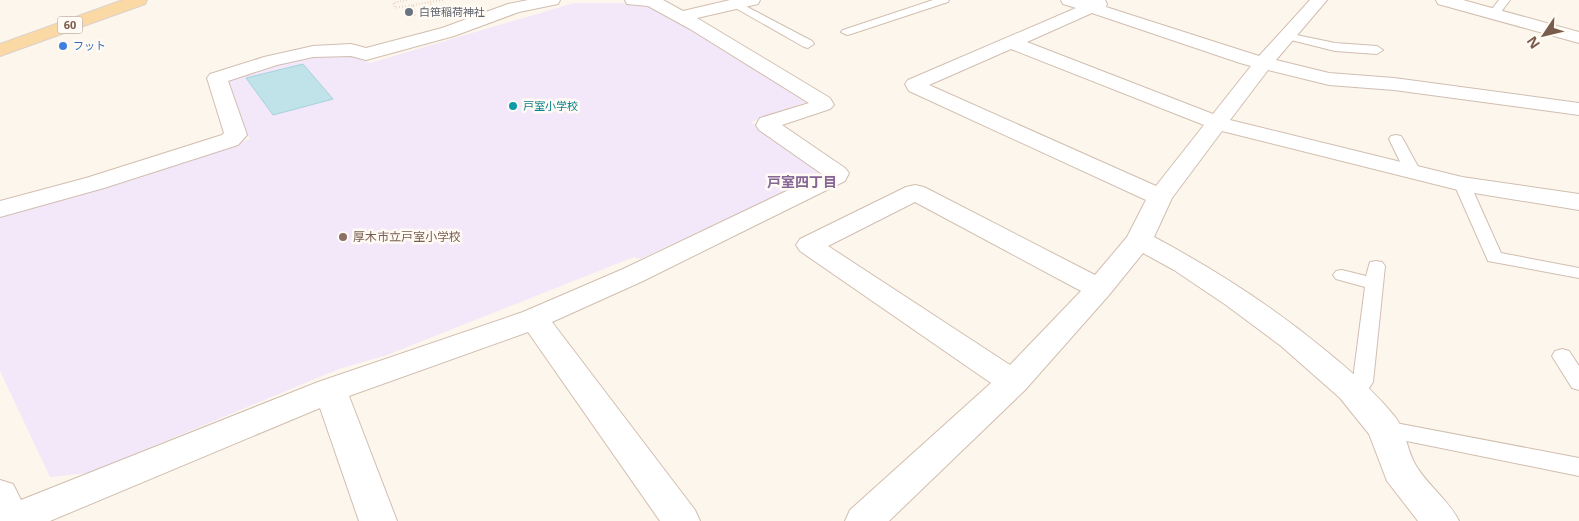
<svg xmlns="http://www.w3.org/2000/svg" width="1579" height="521" font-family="'Noto Sans','Noto Sans JP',sans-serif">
<rect width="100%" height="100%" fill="#fdf6ec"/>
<path fill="#f3e8fa" d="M574,3H645L809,97L806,102L751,122L818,169V177L640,259L634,257L387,355L339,369L88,473L50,477L0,371V217L130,181L250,139L219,83L287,59L348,52L370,63Z"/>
<path fill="#bfe3e8" stroke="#a5d3da" d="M303,64L333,99L273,115L246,78Z"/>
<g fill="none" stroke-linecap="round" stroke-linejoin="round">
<g stroke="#d1beb0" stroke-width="2">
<path id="lane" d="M933,0H949L948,2L851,34L847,35L841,32L843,30Z
M1499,0H1510L1498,16H1490L1488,14Z
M736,1L812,41L814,44L808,48L804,47L732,6L731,4Z
M1287,33L1335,43L1377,46L1383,50L1377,54L1335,51L1283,38L1281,36L1283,34Z
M1396,135L1401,136L1403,139L1421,172L1418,175H1408L1405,172L1389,139L1391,136Z
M1462,179L1467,181L1470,184L1501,253L1579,268V278L1488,261L1454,184L1457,181Z
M1376,261L1382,262L1385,266L1373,382C1367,393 1357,399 1345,395L1342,390L1345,385L1353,379L1365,287L1336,279L1333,275L1336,271L1342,270L1366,276L1370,262Z
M1562,349L1569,351L1579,366V390L1572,388L1552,356L1555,351Z
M1385,421L1579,458V476L1377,435L1374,429L1377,423Z"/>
</g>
<g stroke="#d1beb0" stroke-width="2">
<path id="street" d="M528,0H560L558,4L519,12L454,36L366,60L351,56L313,57L277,65L228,81L247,135L238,145L104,188L0,217V201L86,178L222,135L224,133L207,78L210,74L264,57L313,46L351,44L366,48L442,28L508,4Z
M625,0H663L683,11L730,0H760L758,4L697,18L830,98L834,105L830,109L782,125L845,168L849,173L845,181L643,281L552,322L695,510L700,521H660L528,332L349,396L397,521H359L320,408L50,521H0V480L13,484L21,500L318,382L523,312L623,269L822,174L759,130L756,125L760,118L809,103L690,29L648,6L627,4Z
M1061,0H1105L1107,4L1106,7L1259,56L1310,0H1327L1276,60L1329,73L1394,78L1579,103V115L1394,90L1329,85L1268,70L1230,120L1462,177L1579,194V210L1462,191L1222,131L1172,198L1154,237C1214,269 1272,306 1325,350C1351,371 1375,392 1396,418C1406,432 1407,450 1415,464C1427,485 1448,499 1459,521H1418L1387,481L1369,434L1340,398L1281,346L1226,305L1174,270L1143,253L1109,295L1025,390L889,521H845L850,510L991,383L800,251L796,245L800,239L906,187L915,185L924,187L1095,275L1127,237L1146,200L909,91L905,84L908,80L1076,8L1063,4ZM1092,13L1240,63L1251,66L1213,114L1027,42ZM1011,49L1204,125L1156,186L929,85ZM915,202L1081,291L1010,365L828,246Z
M1436,0H1463L1579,32V43L1438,4Z"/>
</g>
<g stroke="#dad1cd" stroke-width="2">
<path id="primary" d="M123,0H147L145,4L0,56V44Z"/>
</g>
<path stroke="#d9b8a5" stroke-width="2" stroke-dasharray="0.5 2.5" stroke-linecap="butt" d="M407,0L393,3L395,8L413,5L415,16
M413,5L430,2
M433,10L430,2L443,0"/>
<use href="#lane" fill="#fff" fill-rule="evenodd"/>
<use href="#street" fill="#fff" fill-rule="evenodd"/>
<use href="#primary" fill="#fbd9a5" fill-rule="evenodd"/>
</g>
<circle fill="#6b7280" stroke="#fffaf3" stroke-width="2" cx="409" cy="12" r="5"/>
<circle fill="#3f7fe0" stroke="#fffaf3" stroke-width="2" cx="63" cy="46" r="5"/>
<circle fill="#0f9aa8" stroke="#fffaf3" stroke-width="2" cx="513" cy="106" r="5"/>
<circle fill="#8d6e63" stroke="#fffaf3" stroke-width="2" cx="343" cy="237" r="5"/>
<g text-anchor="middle" stroke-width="5" stroke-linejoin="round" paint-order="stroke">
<g font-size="11" fill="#5b616d" stroke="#fffaf3" text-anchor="start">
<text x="419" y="16">白笹稲荷神社</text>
</g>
<rect fill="#fffaf3" stroke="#a28b7f" stroke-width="1" x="57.5" y="16.5" width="25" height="17" rx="4"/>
<g font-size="11" font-weight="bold" fill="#7a5c4d">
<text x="70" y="29">60</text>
</g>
<g font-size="11" fill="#366cbe" stroke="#fffaf3" text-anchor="start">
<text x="73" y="50">フット</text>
</g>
<g font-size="11" fill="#0d838f" stroke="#fffaf3" text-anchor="start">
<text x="523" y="110">戸室小学校</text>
</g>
<g font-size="12" fill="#785e54" stroke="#fffaf3" text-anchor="start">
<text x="353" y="241">厚木市立戸室小学校</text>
</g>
<g font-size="14" font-weight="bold" fill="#846695" stroke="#fffaf3">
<text x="802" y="187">戸室四丁目</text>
</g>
</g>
<g transform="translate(1544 35) rotate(235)" stroke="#fffaf3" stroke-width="4" paint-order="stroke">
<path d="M0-4L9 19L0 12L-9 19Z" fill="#7a5c4d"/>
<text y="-8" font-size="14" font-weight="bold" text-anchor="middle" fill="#7a5c4d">N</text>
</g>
</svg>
